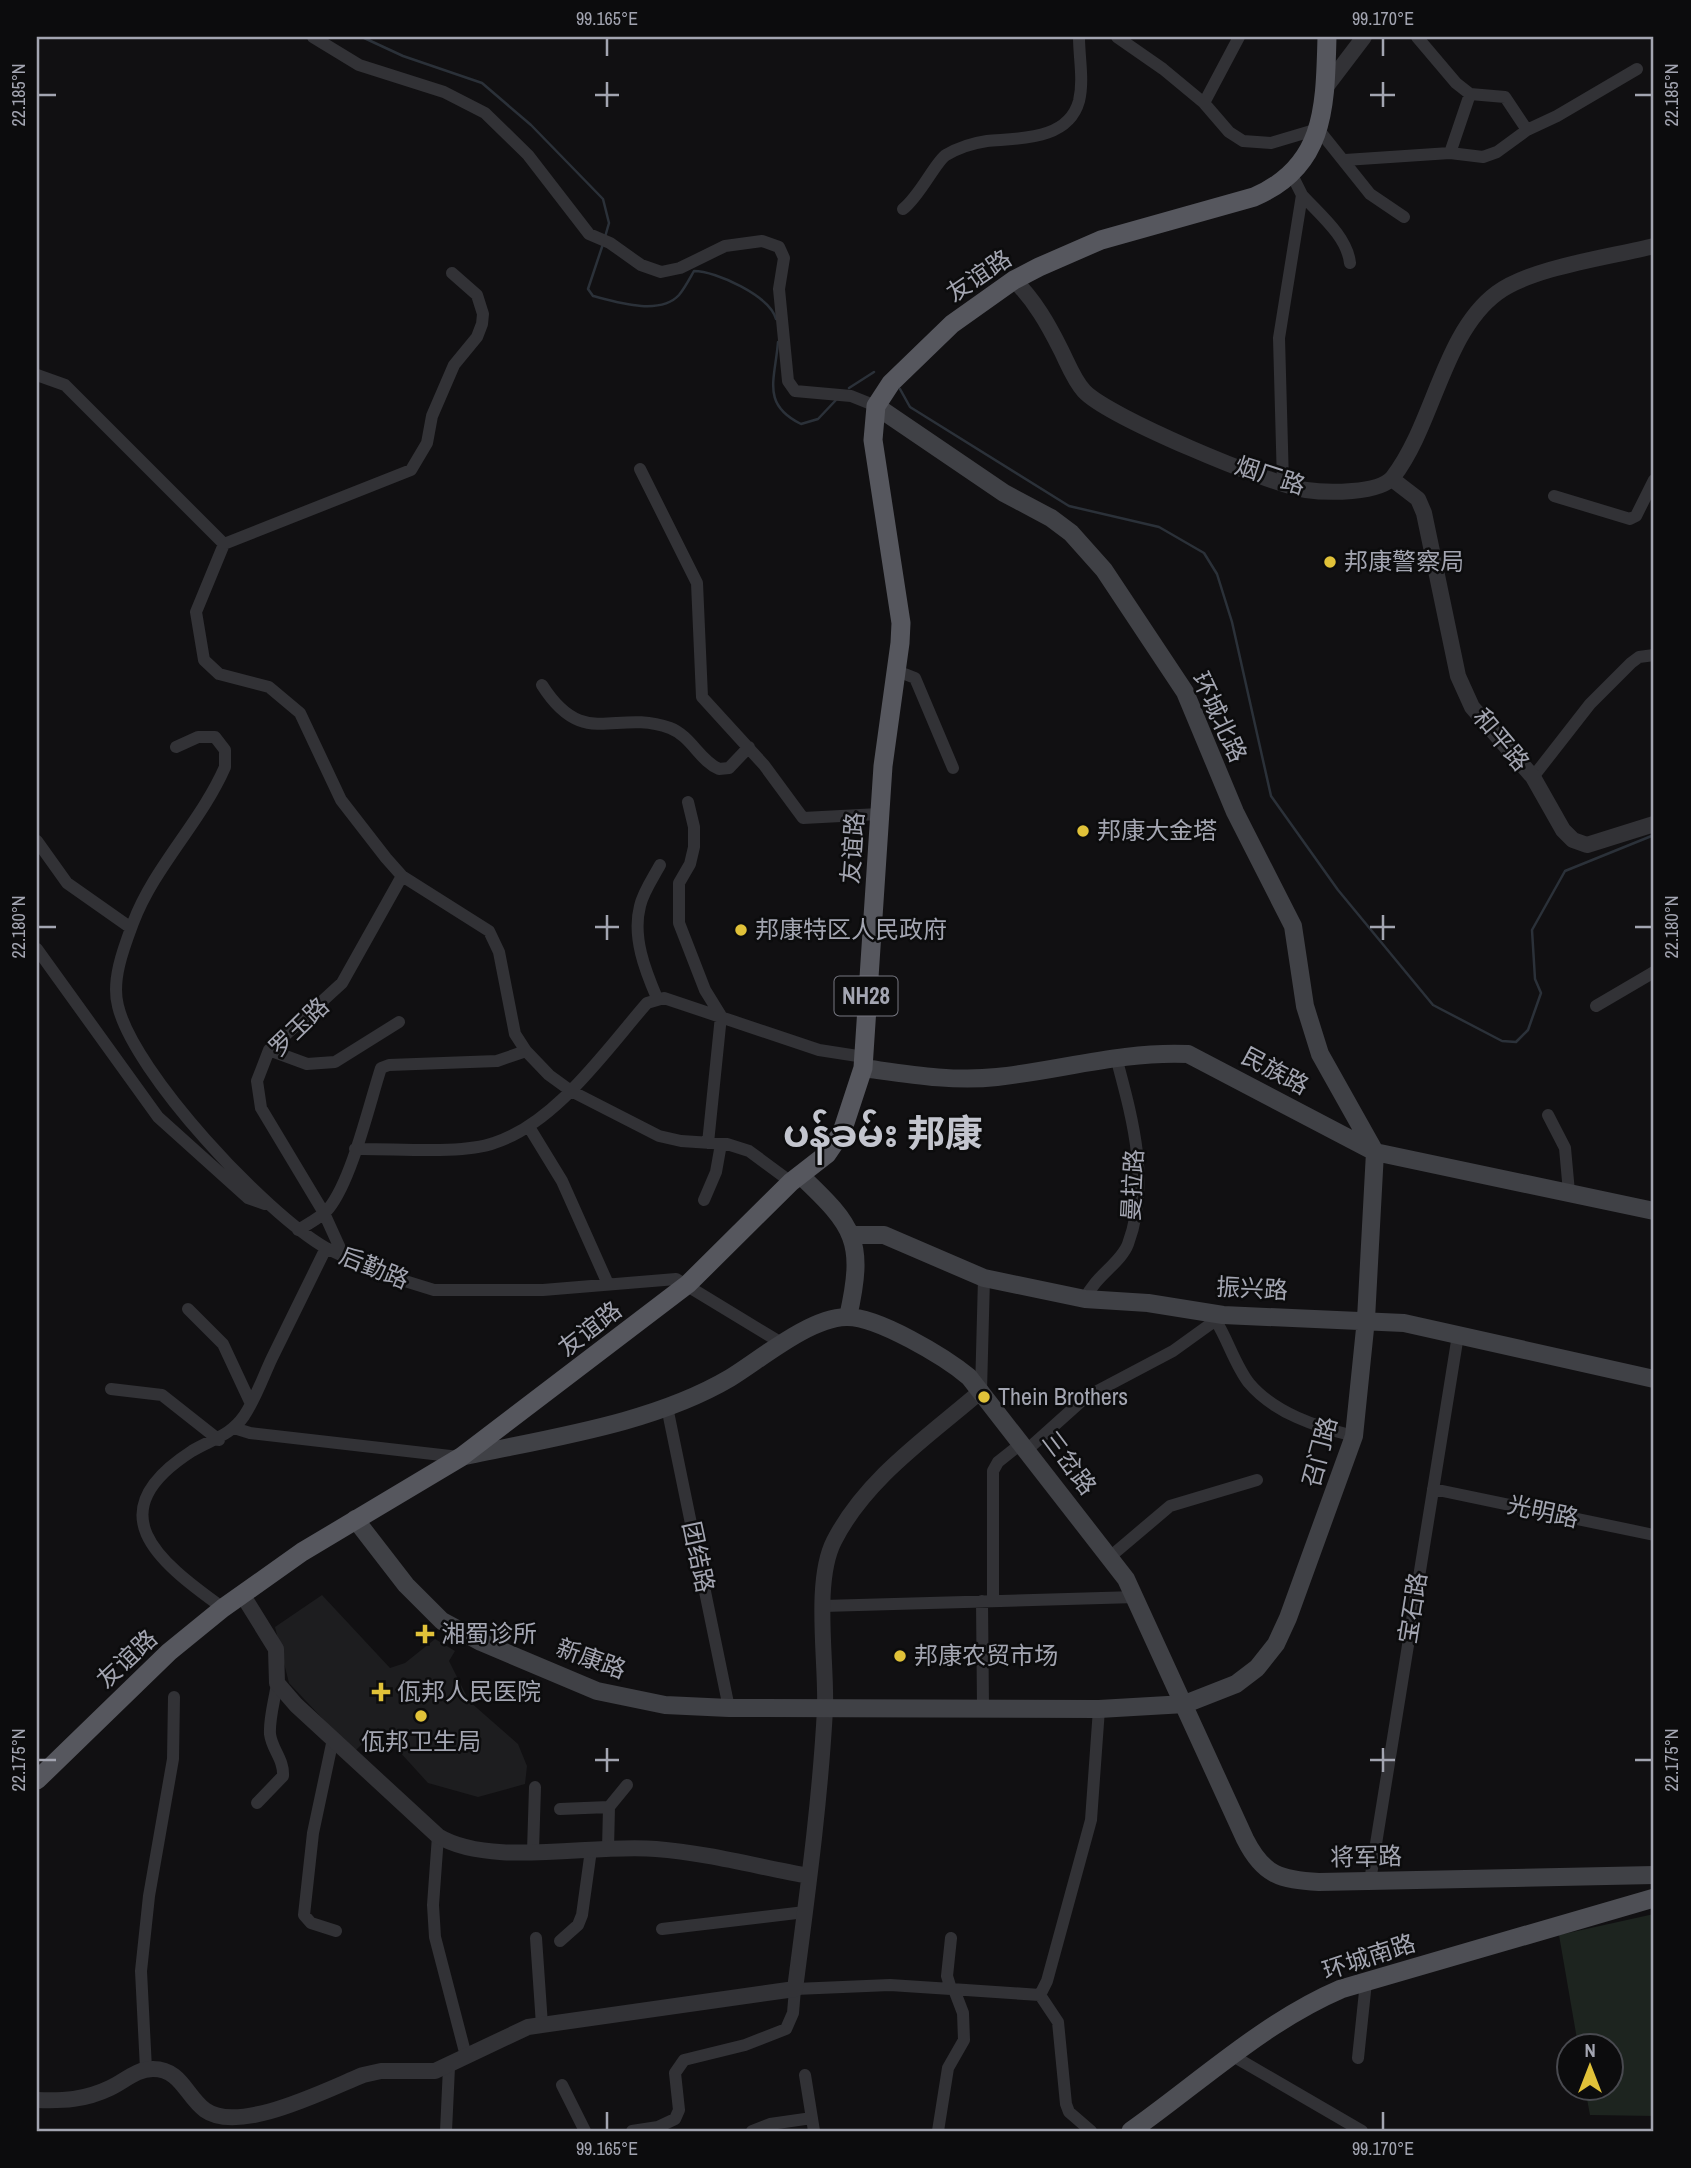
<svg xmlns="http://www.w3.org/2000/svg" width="1691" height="2168" font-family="'Archivo Narrow','Noto Sans SC','Noto Sans Myanmar',sans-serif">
<rect width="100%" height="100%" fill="#111012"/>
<path fill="#1d1d1f" d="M322,1595L390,1668L405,1663L435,1639L455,1651L449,1661L469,1701L518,1744L527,1766L525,1784L478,1797L428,1783L378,1728L355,1751L337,1734L289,1683L275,1627Z"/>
<path fill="#1d241f" d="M1654,1914V2116L1590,2115L1585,2088H1610V2046L1578,2045L1559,1935Z"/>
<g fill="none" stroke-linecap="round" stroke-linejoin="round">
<path stroke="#2b3139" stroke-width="2.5" d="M362,37L403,56L482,83L531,125L603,199L609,223L605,237
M603,244L588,289L593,296C616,302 660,316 679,295C685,288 690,278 694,271C716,271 770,296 776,319
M778,342C775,380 761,404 801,424L818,419L836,400
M849,388L874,372
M900,389L910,407L1069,506L1159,527L1204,553L1217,574L1232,622L1271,796L1338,890L1433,1005L1502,1041L1516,1042L1528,1030L1541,993L1535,979L1532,930L1565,871L1654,835"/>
<path stroke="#323236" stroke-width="12" d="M313,37L359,65L444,92L485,113L528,155L589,234L610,243L641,265L661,272L680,268L725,246L762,241L779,247L784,258L779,289L788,381L795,391L851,396L876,406
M1117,37L1163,69L1204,103L1229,132L1243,141L1271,143L1318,129L1370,194L1404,217
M1417,37L1456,83L1470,94L1505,97L1527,130L1557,116L1637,69
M1204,103L1239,37
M1450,153L1470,94
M1345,160L1450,153L1483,157L1497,152L1527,130
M1302,195C1319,214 1347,236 1350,263
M903,209C920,196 936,161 946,155C958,148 973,143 987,141C1018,138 1068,141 1079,101C1084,80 1079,58 1079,37
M452,273L477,295L483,314L482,324L477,337L454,365L432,416L427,443L411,470L224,544L196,612L204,660L219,674L269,687L300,713L341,800L386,858L402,876L489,931L499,952L515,1034L526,1051L549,1075L571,1091L659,1136L681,1141L727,1144L749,1151L791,1182
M37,375L65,385L224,544
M640,469L697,583L702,697L764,765L803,818L879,814
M1283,483L1279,338L1302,195L1292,175
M1554,496L1630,519L1636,516L1654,480
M897,671L915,678L953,768
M542,685C584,751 614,708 670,728C691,736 700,761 719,769L729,768L749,747
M176,747L198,737H215L225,750V767C201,822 154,867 133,923C124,947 111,980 118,1006C134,1073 266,1214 326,1248
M1533,777L1590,704L1631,663L1639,657L1654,655
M688,802L694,827V847L690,864L679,883V923L705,990L721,1016L708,1143
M37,841L67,883L131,928
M37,949L158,1117L248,1198L265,1204
M657,998C645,970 632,937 640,906C643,892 653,878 660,865
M1596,1006L1654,972
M269,1050L307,1064L335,1062L399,1022
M1548,1115L1565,1148L1569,1192
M529,1127L562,1181L608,1284
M355,1149C393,1148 460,1155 494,1143C556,1123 606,1050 647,1003L664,998L819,1050L864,1057
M704,1200L716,1172L721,1144
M298,1230C308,1224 322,1217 329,1208C352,1179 369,1105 381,1068L389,1065L497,1061L526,1051
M344,1257L324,1213L261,1108L257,1081L269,1050L342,983L402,876
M1085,1299C1095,1276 1121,1263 1128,1244C1151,1182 1132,1117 1116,1057
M188,1309L223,1344L251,1404
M1216,1321C1228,1340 1235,1365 1249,1383C1274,1413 1317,1427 1354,1436
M111,1389L162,1395L219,1440
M981,1391L984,1278
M667,1407L729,1708
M234,1428L250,1433L459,1457
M1028,1449L1086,1397L1173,1351L1223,1315
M1433,1489L1654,1535
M1111,1556L1170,1506L1257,1480
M982,1601L983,1707
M993,1601V1471L998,1462L1022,1443
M823,1606L1136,1597
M223,1608C156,1560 97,1512 192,1451C212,1439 230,1436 244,1416C256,1398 263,1377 272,1358C290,1321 308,1285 326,1248L379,1273L434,1290H543L676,1279L783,1344
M333,1739L313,1833L304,1915L311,1923L336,1931
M257,1803L283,1776C284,1759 272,1750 270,1734C269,1718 275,1699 277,1683
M560,1809L609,1807L627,1785
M438,1836L433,1905L435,1937L466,2056
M608,1849L609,1807
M533,1851L535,1787
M1370,1881L1458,1335
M662,1929L805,1912
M536,1938L542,2025
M951,1938L947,1976L951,1989L1040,1995
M560,1941L578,1925L582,1915L591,1850
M1040,1995L1047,1981L1091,1820L1099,1709
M1040,1995L1058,2022L1066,2104L1069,2112L1091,2131
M1233,2056L1362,2131
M1358,2058L1366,1982
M146,2069L141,1971L149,1896L173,1759L174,1697
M805,2075L814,2131
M562,2085L585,2131
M446,2131L449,2067
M632,2131L658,2127L675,2119L679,2110L675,2073L684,2060L745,2045L786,2029L793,2013L795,1989L890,1985L951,1989
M752,2131L770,2124L812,2118
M938,2131L948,2068L964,2040L963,2013L955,1992"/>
<path stroke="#323236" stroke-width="16" d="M1326,87L1364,37
M1014,280C1035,301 1048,324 1061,350C1068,364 1074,380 1084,391C1108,417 1269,484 1306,490C1326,493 1380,494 1393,477C1434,424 1443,333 1497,293C1532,267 1611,257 1654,246
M1392,479L1418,499L1424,513L1458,676L1472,707L1533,777L1563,830L1573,840L1587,845L1654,824
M242,1594L276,1649L277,1683L296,1705L438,1836C491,1868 593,1843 656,1849C707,1853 759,1867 809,1876
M37,2100C63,2101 85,2100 110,2088C125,2081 136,2069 153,2069C181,2069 186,2096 205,2110C239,2135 328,2089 363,2075L381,2071H435L528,2027L795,1989C807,1896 820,1803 825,1709C827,1663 813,1582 834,1541C866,1478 929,1436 981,1391"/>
<path stroke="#404146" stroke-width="18" d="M863,1068C907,1074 952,1082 997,1077C1061,1070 1123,1051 1188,1054L1375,1152L1654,1211
M800,1175C855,1227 865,1241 848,1317
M852,1235H884L984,1278L1085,1299L1148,1303L1223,1315L1404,1323L1654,1379
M461,1457C548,1438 652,1424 730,1378C761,1359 809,1318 846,1317C877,1316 945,1357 969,1377L1126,1579L1245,1839C1263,1875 1280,1880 1319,1882L1654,1875
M355,1519L406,1585L442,1621L481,1642L597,1691L665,1705L729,1708L1099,1709L1185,1704L1236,1684L1257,1668L1276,1644L1288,1618L1354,1436L1366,1319L1375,1152L1320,1054L1305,1006L1293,926L1235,812L1185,692L1104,570L1071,533L1051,518L1004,493L876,406"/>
<path stroke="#4e4f55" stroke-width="19" d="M1131,2131C1199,2083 1264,2022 1341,1989L1654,1898"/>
<path stroke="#56575e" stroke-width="19" d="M37,1780L169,1652L223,1608L302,1552L461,1457L688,1284L791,1182L827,1154L842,1132L863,1068L883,766L900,643L901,623L873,440L876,406L891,383L952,324L1014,280L1039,267L1101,240L1254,197C1326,166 1325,106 1327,37"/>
</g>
<path fill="none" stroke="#a3a5b1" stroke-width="2.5" d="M607,38V56M1383,38V56M607,82V107M1383,82V107M38,95H56M595,95H619M1370,95H1395M1635,95H1652M607,915V940M1383,915V940M38,927H56M595,927H619M1370,927H1395M1635,927H1652M607,1748V1772M1383,1748V1772M38,1760H56M595,1760H619M1370,1760H1395M1635,1760H1652M607,2112V2130M1383,2112V2130"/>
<g fill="#e1c239" stroke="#0c0c0d" stroke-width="2.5">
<circle cx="1330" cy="562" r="7"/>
<circle cx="1083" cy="831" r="7"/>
<circle cx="741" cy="930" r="7"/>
<circle cx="984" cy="1397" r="7"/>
<path d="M421.5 1623.5h7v7h7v7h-7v7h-7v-7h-7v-7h7z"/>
<circle cx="900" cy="1656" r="7"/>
<path d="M377.5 1681.5h7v7h7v7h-7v7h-7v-7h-7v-7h7z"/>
<circle cx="421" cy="1716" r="7"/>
</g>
<g text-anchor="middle" stroke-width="5" stroke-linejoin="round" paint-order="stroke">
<rect fill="#0c0c0d" stroke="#767780" stroke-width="2" x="834.5" y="976.5" width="63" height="39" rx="5"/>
<g font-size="23" font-weight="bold" fill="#a3a5b1">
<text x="866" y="1004">NH28</text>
</g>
<g font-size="24" fill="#a3a5b1" stroke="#0c0c0d">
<text transform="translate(979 276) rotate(-34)" y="8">友谊路</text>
<text transform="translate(1270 476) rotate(18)" y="8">烟厂路</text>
<text transform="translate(1219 717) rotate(65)" y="8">环城北路</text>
<text transform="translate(1501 740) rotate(50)" y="8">和平路</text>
<text transform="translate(853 848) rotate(-86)" y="8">友谊路</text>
<text transform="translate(299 1027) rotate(-44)" y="8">罗玉路</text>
<text transform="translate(1275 1071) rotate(28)" y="8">民族路</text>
<text transform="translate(1133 1185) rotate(-87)" y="8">曼拉路</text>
<text transform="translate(374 1268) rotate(22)" y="8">后勤路</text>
<text transform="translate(1252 1289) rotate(3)" y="8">振兴路</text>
<text transform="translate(590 1329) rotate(-38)" y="8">友谊路</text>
<text transform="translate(1320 1452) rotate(-75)" y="8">召门路</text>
<text transform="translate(1069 1463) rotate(53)" y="8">三岔路</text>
<text transform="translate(1543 1512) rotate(12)" y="8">光明路</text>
<text transform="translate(698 1557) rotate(78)" y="8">团结路</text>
<text transform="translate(1413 1608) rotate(-81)" y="8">宝石路</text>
<text transform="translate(127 1659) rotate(-43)" y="8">友谊路</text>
<text transform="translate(591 1659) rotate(20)" y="8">新康路</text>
<text transform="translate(1366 1857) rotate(-1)" y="8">将军路</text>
<text transform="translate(1369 1957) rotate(-18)" y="8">环城南路</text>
</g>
<g font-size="24" fill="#a3a5b1" stroke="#0c0c0d" text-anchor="start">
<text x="1344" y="570">邦康警察局</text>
<text x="1097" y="839">邦康大金塔</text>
<text x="755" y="938">邦康特区人民政府</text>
<text x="998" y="1405">Thein Brothers</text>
<text x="441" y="1642">湘蜀诊所</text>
<text x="914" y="1664">邦康农贸市场</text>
<text x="397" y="1700">佤邦人民医院</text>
<text x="421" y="1750" text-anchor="middle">佤邦卫生局</text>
</g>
<g font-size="38" font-weight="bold" fill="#c3c5ce" stroke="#0c0c0d">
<text x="883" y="1147">ပန်ခမ်း 邦康</text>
</g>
</g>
<rect width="1691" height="2168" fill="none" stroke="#0c0c0d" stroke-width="77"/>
<g transform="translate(1590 2067)"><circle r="33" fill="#0c0c0d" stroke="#48494f" stroke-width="2"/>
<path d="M0-5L12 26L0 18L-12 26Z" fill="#e1c239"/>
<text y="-10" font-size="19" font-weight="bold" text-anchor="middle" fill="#a3a5b1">N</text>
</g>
<rect x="38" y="38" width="1614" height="2092" fill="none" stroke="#a3a5b1" stroke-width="2.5"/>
<g font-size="18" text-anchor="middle" fill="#a3a5b1">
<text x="607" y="25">99.165°E</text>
<text x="1383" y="25">99.170°E</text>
<text transform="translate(19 95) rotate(-90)" y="6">22.185°N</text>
<text transform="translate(1672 95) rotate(-90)" y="6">22.185°N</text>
<text transform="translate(19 927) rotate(-90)" y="6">22.180°N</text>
<text transform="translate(1672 927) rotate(-90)" y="6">22.180°N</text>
<text transform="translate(19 1760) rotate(-90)" y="6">22.175°N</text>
<text transform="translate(1672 1760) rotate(-90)" y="6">22.175°N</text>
<text x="607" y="2155">99.165°E</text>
<text x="1383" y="2155">99.170°E</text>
</g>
</svg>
